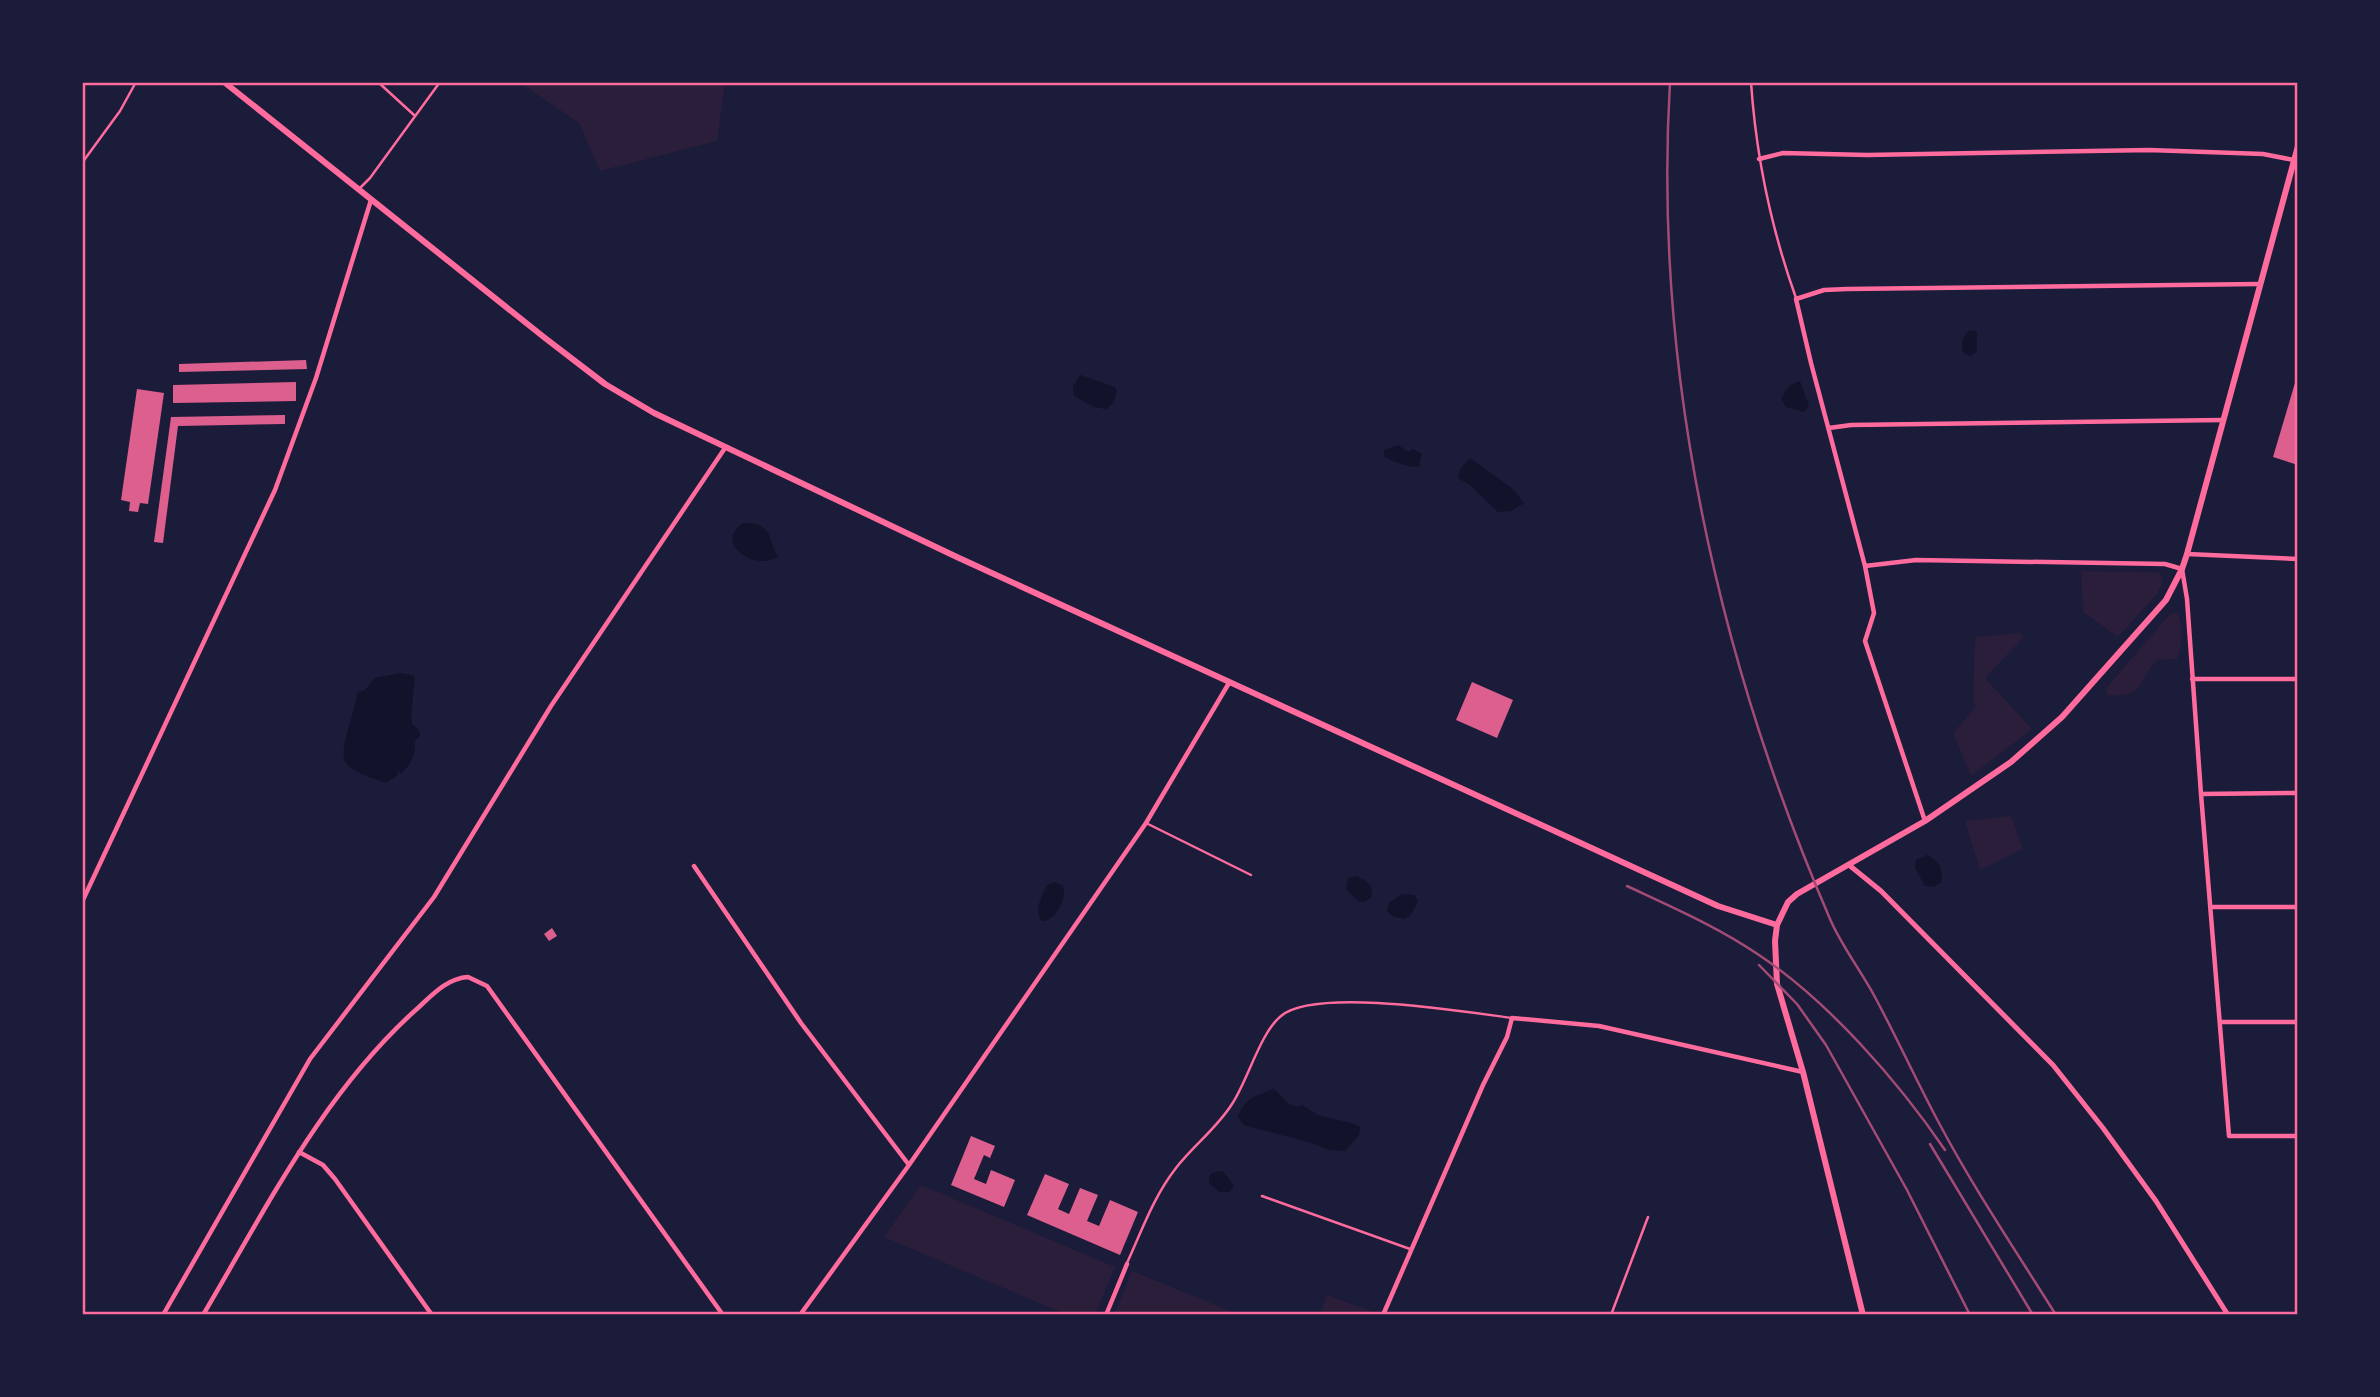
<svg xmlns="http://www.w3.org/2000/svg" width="2380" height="1397" font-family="Arial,sans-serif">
<rect width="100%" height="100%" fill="#1b1b3a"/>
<path fill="#2a1e3b" d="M519,82H725L717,141L600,171L579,123Z
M2081,571L2154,572L2160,573L2163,582L2157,594L2118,637L2083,612Z
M2174,613L2178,614C2183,626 2182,647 2177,659L2157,660C2138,678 2146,699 2108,695L2106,689L2108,686L2169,615Z
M2021,633L2023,638L1985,678L2032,729L1971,776L1953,733L1976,707L1973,700L1975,637Z
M2011,816L2023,849L1980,870L1965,821Z
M921,1185L1115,1267L1095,1315H1067L884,1237Z
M1132,1271L1240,1315H1114Z
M1327,1295L1373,1312L1371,1315H1320Z"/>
<path fill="#12122b" d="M1970,330L1977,332V352L1970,356L1963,352C1961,344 1963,335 1970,330Z
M1080,375L1115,387L1117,392L1113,403L1106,409L1094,407L1074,396L1073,386Z
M1800,381L1809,406L1804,412L1786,407L1781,399C1786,390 1789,384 1800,381Z
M1398,445L1408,452L1413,449L1422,454L1419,467C1408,467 1394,463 1384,456V450Z
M1470,458L1513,489L1524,503L1511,511L1498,512L1470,485L1458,478L1460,469Z
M743,523C775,522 767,542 779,557C774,559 768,561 762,561C741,561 719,539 743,523Z
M400,673L413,675L415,678L411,715L412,724L419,730L420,736L414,742C418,754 409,766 401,774L396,769L398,775L386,783C374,778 354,774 346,763C337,750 357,710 357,692L365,690L375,678Z
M1927,855C1939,861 1944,870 1941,883L1933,887L1925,886L1915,868L1916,860Z
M1355,876C1366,879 1375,886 1371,898L1364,902L1358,901L1346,889L1348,878Z
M1054,882L1063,886C1067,899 1056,921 1042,921C1033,910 1042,897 1047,885Z
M1402,894L1415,895L1418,901L1411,915L1404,919L1392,916L1387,911L1389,903Z
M1274,1089L1289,1104L1297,1107L1302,1105L1318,1115L1355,1124L1360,1127L1359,1135L1345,1151L1329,1150L1312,1143L1244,1125L1238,1117C1244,1099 1257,1095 1274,1089Z
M1223,1171L1234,1186L1230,1192H1219L1209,1183V1178L1212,1173Z"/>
<path fill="#dd5f8e" d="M306,360L307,369L179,372V364Z
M2297,376V445L2298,465L2273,457Z
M296,382V401L173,403V385Z
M137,389L164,393L148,504L140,503L138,512L129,511L130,502L121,500Z
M285,415V424L178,426L163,543L154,542L171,417Z
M1472,682L1513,700L1497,738L1456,720Z
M552,928L557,936L549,941L544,934Z
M971,1136L995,1146L990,1158L984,1155L974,1179L986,1184L991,1170L1015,1180L1004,1207L951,1185Z
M1045,1174L1069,1184L1058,1209L1069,1214L1080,1188L1098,1195L1087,1221L1099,1226L1110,1200L1138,1212L1120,1255L1027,1215Z"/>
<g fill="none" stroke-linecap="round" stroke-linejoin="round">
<path stroke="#ff6b9d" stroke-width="2.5" d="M378,82L414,115
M1751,82C1756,156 1771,228 1796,298
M82,163L120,111L136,82
M360,188L370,178L440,82
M1146,823L1251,875
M1262,1196L1410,1249
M1127,1263C1142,1230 1154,1196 1176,1168C1193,1146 1217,1128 1232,1104C1248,1080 1260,1033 1281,1016C1315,987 1466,1012 1512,1018
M1611,1315L1648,1217"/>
<path stroke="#ff6b9d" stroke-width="4.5" d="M1759,159L1783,153L1867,155L2149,150L2263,154L2294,160
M1829,428L1851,425L2223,420
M2187,554L2298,559
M1865,566L1916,560L2165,564L2182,569L2187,599L2201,794L2229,1136H2298
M2192,679H2298
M2201,794L2298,793
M1925,821L1865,641L1874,613L1865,566L1811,363L1796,299L1824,290L1847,289L2259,284
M694,866L801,1023L909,1165
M82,902L275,490L316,378L371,200
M2212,907H2298
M2220,1022H2298
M299,1152L323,1165L335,1179L432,1315
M163,1315L310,1059L434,897L551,706L725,448
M203,1315C267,1207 324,1091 419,1007C433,994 448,978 468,977L487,986L723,1315
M800,1315L909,1165L1146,823L1229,683
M1106,1315L1127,1264
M1383,1315L1483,1085L1507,1037L1512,1018L1599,1026L1803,1072"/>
<path stroke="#ff6b9d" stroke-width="5" d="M1849,865L1881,891L2053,1065L2103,1128L2156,1201L2228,1315"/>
<path stroke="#ff6b9d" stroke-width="6" d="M224,82L545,338L605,384L654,413L959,558L1718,906L1777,925
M1863,1315L1803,1072L1777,984L1775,941L1777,925L1788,902L1797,894L1925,821L2011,762L2062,717L2166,600L2182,569L2187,554L2298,146"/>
<path stroke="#a44b75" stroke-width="2.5" d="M1670,82C1653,368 1717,657 1830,919C1842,947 1862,972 1876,999C1898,1040 1917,1082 1939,1123C1974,1189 2016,1251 2056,1315
M1627,886C1672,907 1718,927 1759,955C1829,1002 1898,1081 1945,1150
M1759,965L1797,1004L1826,1045L1907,1190L1970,1315
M1930,1144L2033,1315"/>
</g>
<rect width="2380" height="1397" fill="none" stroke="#1b1b3a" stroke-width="168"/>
<rect x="84" y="84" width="2212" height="1229" fill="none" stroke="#ff6b9d" stroke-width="2.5"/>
</svg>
